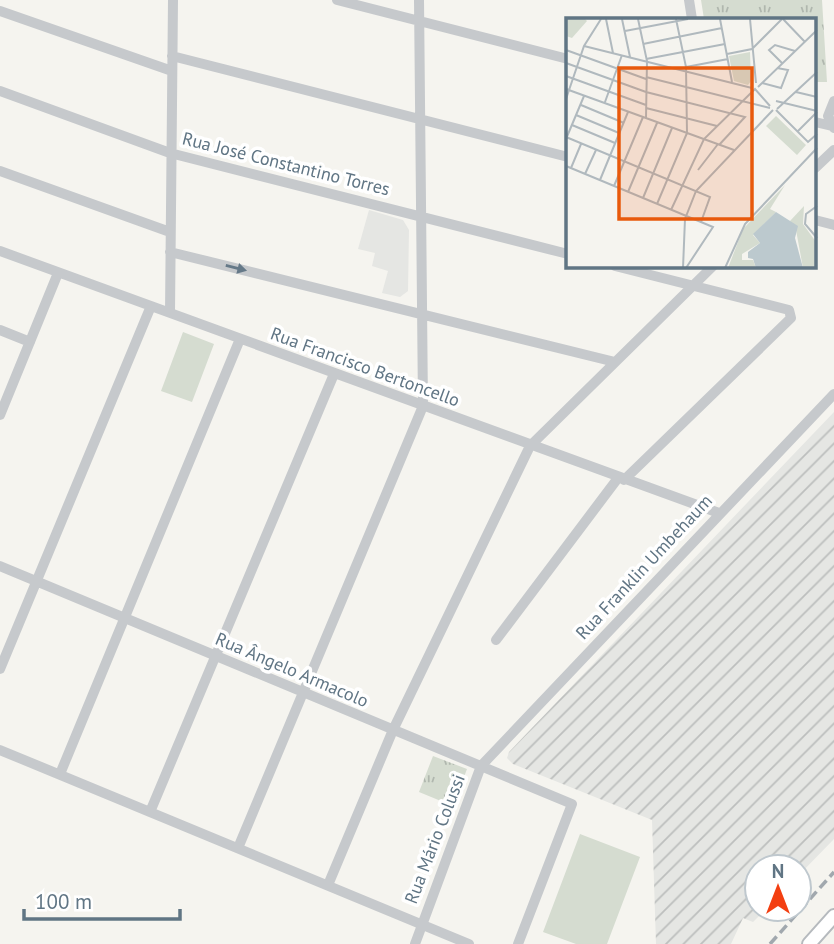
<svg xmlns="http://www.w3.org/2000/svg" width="834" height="944" font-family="'PT Sans',sans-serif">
<defs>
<pattern id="industrial-furrows" width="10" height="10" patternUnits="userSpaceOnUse" patternTransform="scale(1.75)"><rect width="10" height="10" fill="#e5e6e3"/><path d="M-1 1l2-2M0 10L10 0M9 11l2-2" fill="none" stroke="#bdbfbe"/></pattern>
<pattern id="grass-tufts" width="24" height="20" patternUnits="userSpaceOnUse" patternTransform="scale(1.75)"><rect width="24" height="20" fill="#d5dcd0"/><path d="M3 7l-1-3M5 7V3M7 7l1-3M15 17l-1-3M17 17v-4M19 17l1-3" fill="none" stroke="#b0b7ae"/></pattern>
</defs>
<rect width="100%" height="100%" fill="#f5f4ef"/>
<path fill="#e5e6e3" d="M369,210L403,220L409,230L408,291L400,297L382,293L388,271L372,266L375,253L358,249Z"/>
<path fill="url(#industrial-furrows)" d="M834,412V839L799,875V867H757V909H766L753,922L743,918L731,944H656L652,820L513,764L507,758L509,752Z"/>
<path fill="url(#grass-tufts)" d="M701,0H822L827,82H815V19H704Z
M433,756L467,769L453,806L419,792Z"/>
<path fill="#d5dcd0" d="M183,332L214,344L192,402L161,391Z
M580,834L640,857L607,944H576L543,932Z"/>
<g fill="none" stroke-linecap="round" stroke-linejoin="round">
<g stroke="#b6babe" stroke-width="16">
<path id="major" d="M809,944L834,916"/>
</g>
<path stroke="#c6c9cc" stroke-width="10" d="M337,0L568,59
M689,0L692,19
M0,11L172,71
M172,56L568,157
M0,91L170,153L568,254
M834,101L828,116L834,128
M815,122L832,126
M815,168L834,150
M0,171L170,232
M815,220L834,225
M0,251L719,513
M170,252L615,362
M615,266L789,310L791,318L624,480
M170,313L173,0
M0,330L30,342
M0,415L58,273
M0,566L572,804L518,944
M496,640L618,478
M0,669L151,306
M0,750L469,944
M60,774L240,339
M150,812L334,374
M238,848L423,406L419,0
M328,885L393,730L530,446L713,266
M415,944L481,766L834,394"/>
<use href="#major" stroke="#fff" stroke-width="12"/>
<path stroke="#a1a8ae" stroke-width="3.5" stroke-dasharray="10 5" stroke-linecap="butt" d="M770,944L834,872"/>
</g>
<defs><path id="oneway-solid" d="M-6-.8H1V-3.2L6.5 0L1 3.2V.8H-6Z" transform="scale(1.75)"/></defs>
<use fill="#657988" href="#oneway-solid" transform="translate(236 268) rotate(14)"/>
<g text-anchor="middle" stroke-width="7" stroke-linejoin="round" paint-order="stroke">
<g font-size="18" fill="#607584" stroke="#fff">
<text transform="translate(286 164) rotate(14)" y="6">Rua José Constantino Torres</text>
<text transform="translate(365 367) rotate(20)" y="6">Rua Francisco Bertoncello</text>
<text transform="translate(644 567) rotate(-47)" y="6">Rua Franklin Umbehaum</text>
<text transform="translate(292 670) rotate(23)" y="6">Rua Ângelo Armacolo</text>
<text transform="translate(435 839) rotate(-69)" y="6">Rua Mário Colussi</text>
</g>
</g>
<g transform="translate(566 18)">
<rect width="250" height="250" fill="#f5f4ef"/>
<path d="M184,34L185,63L182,67L168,63L163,38ZM210,98L240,127L231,137L200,108ZM219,167L204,191L210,194L187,217L194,225L176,236V242H187L190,250H162L177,211ZM238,188L237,206L250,224V250H237L230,212L224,203Z" fill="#d5dcd0"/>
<path d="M0,1H19L21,3L6,20L0,18Z" fill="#d5dcd0"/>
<path d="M210,194L232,208L229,220L237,250H190L187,241L182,240V234L194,225L187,216Z" fill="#bcc9ce"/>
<path fill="none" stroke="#b0b9be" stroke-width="2" d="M40,1L47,35M56,1L64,39M72,1L81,43L80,100M154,1L166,64M184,1L190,65M217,1L239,24M59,13L122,1M77,26L156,10M18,28L186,70M0,32L80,61M161,36L186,31L216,1M80,41L159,26M0,45L80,74L179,99L153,127M216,45L203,32L209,27L229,33M120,49L162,41M0,58L80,87M80,59L204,90M196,65L215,70L222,52L211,50M192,69L251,12M0,71L168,132M230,74L251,79M0,81L18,28L35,1M210,83L251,93M39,84L56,37M15,87L58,105M80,90L151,108M211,91L251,54M210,92L242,124L251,116M10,97L53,115M6,107L49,125M231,114L251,94M0,119L144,179L135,204M0,121L18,78M0,148L147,209L120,250M5,150L15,126M132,152L152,126M19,156L30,132M34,162L62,94M48,168L77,99M62,174L91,105M77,180L106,110M91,186L121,115L120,49L110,1M251,188L240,196L239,206L251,220M105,192L138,121L189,71L204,88M117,250L119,201L130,173L207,92M159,250L179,206L251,130"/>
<path fill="#e8590c" fill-opacity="0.15" stroke="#e8590c" stroke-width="3.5" d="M53,50H186V201H53Z"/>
<rect width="250" height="250" fill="none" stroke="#607584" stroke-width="3.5"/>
</g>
<g transform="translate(778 888)"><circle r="33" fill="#ffffff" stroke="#bfc8ce" stroke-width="2"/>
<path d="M0-5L12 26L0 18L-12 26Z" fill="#f33f11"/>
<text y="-10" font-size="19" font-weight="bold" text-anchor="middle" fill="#607584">N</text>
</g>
<path d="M24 909v10h156v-10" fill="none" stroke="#607584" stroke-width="3.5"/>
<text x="35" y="909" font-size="21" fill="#607584" stroke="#ffffff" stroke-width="5" paint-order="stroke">100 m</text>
</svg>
